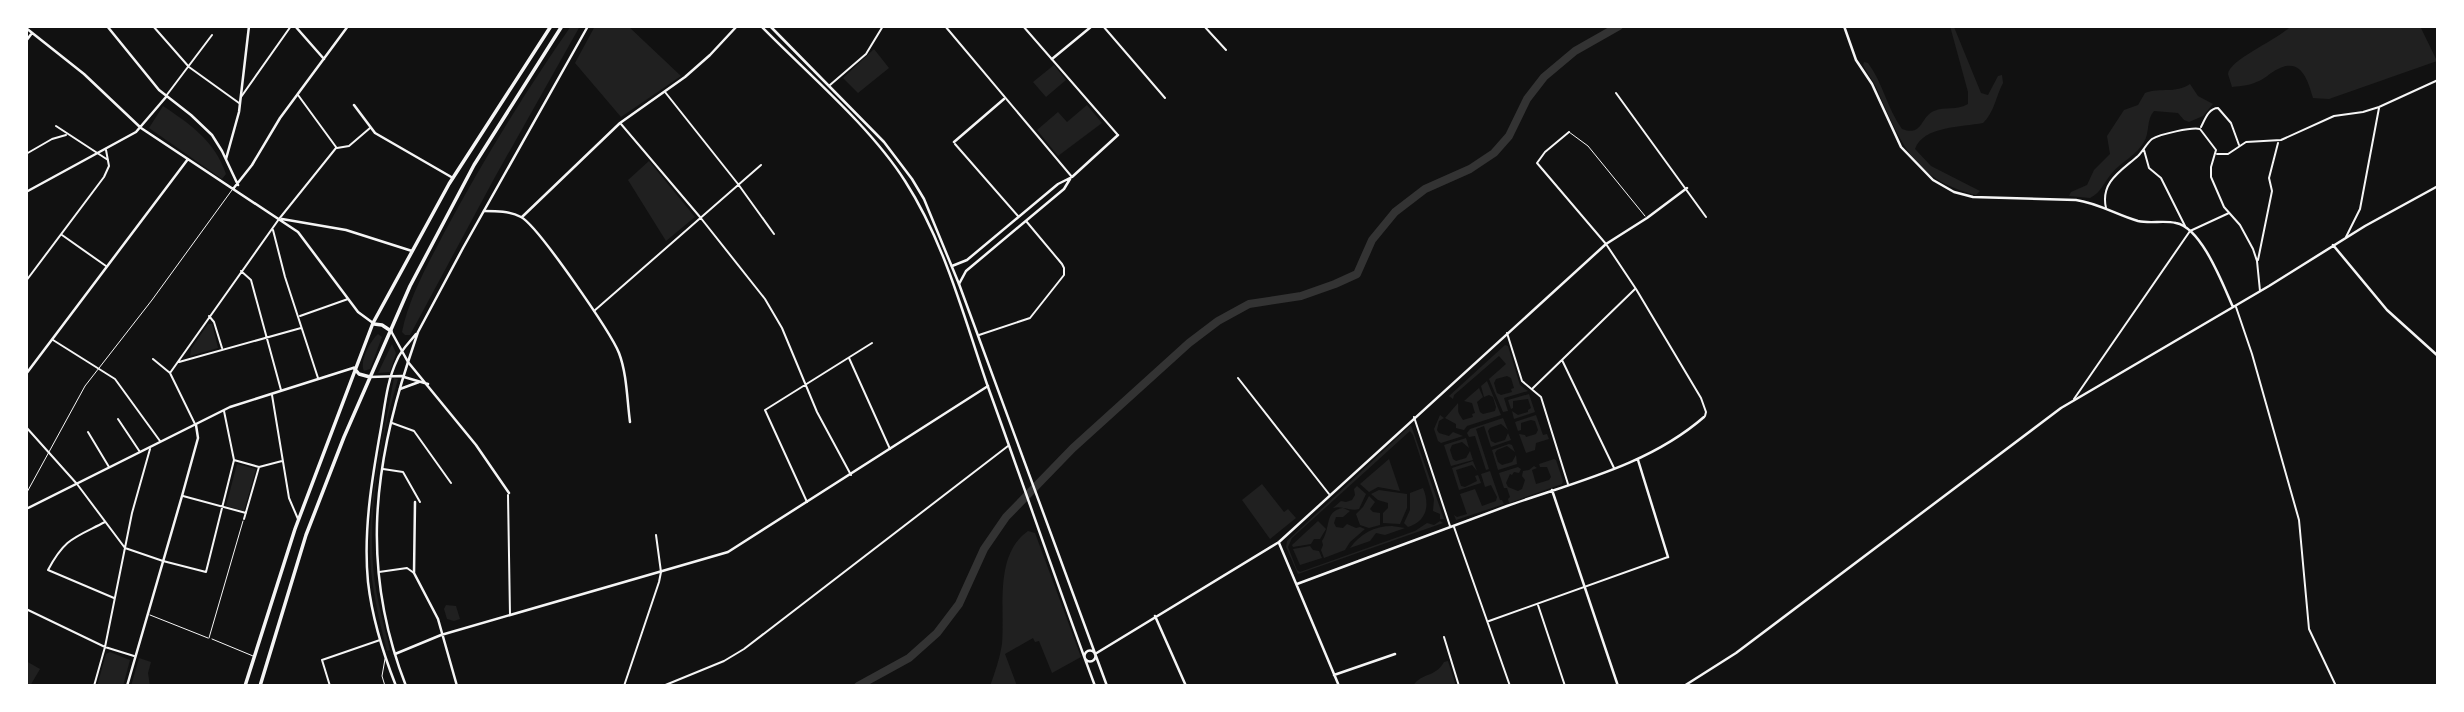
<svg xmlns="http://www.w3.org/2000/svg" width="2464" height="712" font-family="'Fira Sans Condensed',sans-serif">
<rect width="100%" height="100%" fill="#111"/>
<path fill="#202020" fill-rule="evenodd" d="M571,26H580L495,177L410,335H405L402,332C409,297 428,264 444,233C482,162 525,92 571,26Z
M595,26H628L681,76L621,117L575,63Z
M1950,26L1954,27L1981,93L1988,95L1998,76L2002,75L2003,83C1996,96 1994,113 1983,123C1962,127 1923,126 1915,149L1931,166L1980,191L1976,195C1913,179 1901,143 1877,89C1873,80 1867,73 1863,65L1864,62L1868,63C1883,83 1887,108 1902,129C1923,137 1920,117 1934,111C1945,106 1957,111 1968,104V92Z
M2291,26H2420L2437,61L2329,99L2313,98C2308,80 2301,57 2278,69C2271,72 2266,78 2259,81C2251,85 2242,86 2232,87L2228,74C2230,59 2278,40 2291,26Z
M874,49L889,68L858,93L843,78Z
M1054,65L1066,80L1046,97L1033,82Z
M2190,84L2198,96L2213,104L2203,116L2189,122L2184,120L2178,113L2154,111C2146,120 2150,132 2144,142C2137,155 2121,162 2112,173C2104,182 2101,193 2090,198L2069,196L2071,192L2087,185L2094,170L2110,154L2107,136L2124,110L2138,105L2145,93C2161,87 2175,94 2190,84Z
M1087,105L1102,123L1058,156L1037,130L1058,112L1067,122Z
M163,106C190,124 215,141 226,174L222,179L149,128Z
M649,161L695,217L666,241L628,180Z
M208,324H212L218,348L190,356L191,349Z
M378,334L382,337L370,369L364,371C359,362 370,341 378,334Z
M392,344L396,353L390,372L378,373Z
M1505,345L1508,346L1520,385L1528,391L1504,398L1508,411L1503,412L1489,379L1506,364L1499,356L1454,395L1453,399L1449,396ZM1507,376L1511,378L1514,388L1511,389L1512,392L1501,395L1497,393L1494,383L1496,379Z
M394,378L398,379C380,441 367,511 374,576C377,601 384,625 390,650L387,651C380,624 374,598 371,571C365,506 383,441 394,378Z
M1487,381L1501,415L1467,426L1464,430L1456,428V424L1445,418L1458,403C1459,414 1456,409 1463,420L1473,417L1472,414L1475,413L1472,403L1464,401L1479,388L1483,397L1477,402L1480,412L1483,414L1495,411L1496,407L1493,397L1489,395L1484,397L1481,386Z
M1529,394L1535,412L1514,419L1512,411L1518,415L1528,412V410L1531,408L1528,399L1513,401V408L1511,409L1508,400Z
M1440,415L1444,418L1439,421L1437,430L1439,433L1449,436L1453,432L1463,436L1441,443L1438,441L1434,429Z
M1536,415L1543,435L1547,434L1549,439L1536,443L1535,450L1526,453L1519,434L1525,435L1526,437L1536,434L1538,430L1535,421L1531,420L1521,423V430L1518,431L1515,422Z
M1503,418L1508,430L1501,424L1490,428L1488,431L1491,441L1495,443L1505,440L1508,433L1511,440L1491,447L1484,426L1476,429L1489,469L1486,470L1475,436L1469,437L1467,433L1470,429Z
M1411,425L1444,519H1440V514L1433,511L1434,499L1413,435L1410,431L1292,538L1288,547L1297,570L1300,572L1415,531L1427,523L1434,525L1440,521L1443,523L1298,574L1286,547L1287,541Z
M1466,438L1469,448L1462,442L1452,445L1450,450L1453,459L1456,461L1466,458L1470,451L1473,460L1451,466L1444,445Z
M1509,444L1512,445L1515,452L1507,446L1497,450L1495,453L1498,462L1502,465L1512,462L1516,455L1517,464L1498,470L1492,450Z
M1389,459L1400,491L1378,487L1369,492L1360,484Z
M1554,459L1556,460L1563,481L1562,484L1509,503L1508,499L1510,497L1507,488H1504L1499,473L1518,467L1521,469L1519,473L1514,472L1512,475L1510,474L1506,483L1508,487L1518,491L1522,489L1525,480L1522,476L1523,471L1529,470L1534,466L1537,468L1532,470L1536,484L1549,480L1551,477L1547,467H1540L1539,464Z
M1473,461L1477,471L1472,465L1456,470L1461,486L1465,487L1477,481L1475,476L1478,475L1481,483L1459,490L1452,468Z
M237,464L256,469L244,511L226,506Z
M1490,471L1500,500H1502L1504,504L1456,520L1454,515L1457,517L1467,514L1460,494L1475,489L1482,506L1496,501L1497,497L1491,485L1485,487L1481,474Z
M1262,484L1284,512L1288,509L1296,518L1270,539L1242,500Z
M1357,486L1366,494L1359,509C1351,512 1342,505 1333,508L1341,501L1346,502L1352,500L1355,495L1354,489Z
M1423,488C1430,505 1427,521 1408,527L1404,523L1410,510V493Z
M1379,490L1407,494V508L1400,524L1383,523V513L1388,508V503L1378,500L1371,494Z
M1369,496L1375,502L1370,509L1373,512L1380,513V525L1369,528L1360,525L1356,514L1363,507Z
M1343,508L1350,511L1343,517H1336L1334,523L1336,527L1343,528L1347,524L1356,528L1360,527L1365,529L1350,542L1345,550L1324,558L1321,550L1323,545L1322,541C1331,528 1324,511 1343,508Z
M1318,521L1326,529L1320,539H1314L1311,544L1293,547L1292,545Z
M1392,526L1405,528L1385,535L1376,533L1370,541L1350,548C1360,534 1374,526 1392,526Z
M1028,531L1035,533L1081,657L1052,673L1039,641L1035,642L1033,638L1005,654L1017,686H990C995,672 1000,658 1002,644C1005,607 994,555 1028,531Z
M1310,546L1313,550L1319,551L1322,558L1300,565L1293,549Z
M446,605L456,606L460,619L454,621L447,619L444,609Z
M110,652L130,660L123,686H97L106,654Z
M139,658L151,662L148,673L150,686H131Z
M26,661L40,669L30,686H26Z
M1448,661L1456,686H1413C1422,672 1435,678 1444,662Z"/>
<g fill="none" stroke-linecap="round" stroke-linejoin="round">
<path stroke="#333" stroke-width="8" d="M858,686L909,658L937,633L959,604L984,549L1006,517L1073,448L1189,343L1218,321L1249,304L1301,296L1335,284L1357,274L1372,240L1395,212L1425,189L1470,169L1494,153L1509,136L1527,99L1544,77L1575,51L1619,26"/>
<path stroke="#f5f5f5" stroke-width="1" d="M1569,132L1588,146L1645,216
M26,494L85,386L152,300L232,190
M150,615L208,638
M209,638L243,521
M212,639L253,656
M385,686L382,676L385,659"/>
<path stroke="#f5f5f5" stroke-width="2" d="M153,26L189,67L239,103
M945,26L1072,177
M1023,26L1117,134
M1103,26L1165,98
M1204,26L1226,50
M830,85L866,54L883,26
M665,92L738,184L774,234
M1616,93L1706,217
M298,95L336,147
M166,96L212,35
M241,97L291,26
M621,124L700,217L765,299L782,328L817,412L851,475
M56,126L108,160
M2201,127C2205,119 2209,108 2218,108L2231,123L2239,145
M1569,132L1545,152L1537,163L1606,244L1636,289L1701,398L1706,412L1705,416
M955,144L1018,216
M337,148L349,146L370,128
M2144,150L2149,168L2161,178L2185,226
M26,154L52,139L66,135
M2217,154H2228L2246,142L2281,140L2334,116L2363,112L2379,107L2438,80
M2106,208C2100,182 2121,171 2138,156C2143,151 2147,143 2152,139C2160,134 2192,127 2200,129L2216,150L2211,167V177L2224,207L2240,225L2253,249L2257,261L2260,291
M273,230L285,277L318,378
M62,235L106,266
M2346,237L2360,209L2379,108
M2258,260L2272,191L2269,178L2278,143
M241,271L251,280L281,390
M26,281L104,177L109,166L106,150
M2236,307L2252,354L2299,520L2309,629L2336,686
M594,311L761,165
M209,316L214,322L222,348
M300,316L348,299
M1507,333L1522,381L1541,397L1568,484
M979,335L1030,318L1064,275V268L1062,264L1026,221
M53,340L115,379L160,441
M849,358L890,449
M153,359L170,373L195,424
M1562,360L1614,468
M179,362L301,328
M170,373L279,219L336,148
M1238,378L1329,494
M1533,388L1635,289
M272,395L289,498L298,519
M2074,399L2190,231L2229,213
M1414,417L1450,526
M118,419L140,452
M392,423L414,431L451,483
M26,427L77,484L125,548L163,561L206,572L234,460L224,411
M88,432L109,467
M234,460L259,467L282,461
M383,469L403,472L420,502
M508,495L510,615
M183,496L246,513
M807,502L765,410L872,343
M244,519L259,467
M105,522C74,538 65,538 48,570L114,598
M1454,527L1510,686
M379,572L407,568L414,573
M1538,605L1565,686
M26,609L105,647L134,656
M1489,621L1668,557
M1444,637L1459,686
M94,686L105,647L132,513L150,449
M330,686L322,660L380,640
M624,686L659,582L661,572L656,535
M663,686L724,661L744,649L1008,446"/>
<path stroke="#f5f5f5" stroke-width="2.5" d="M107,26L159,90L191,115L212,135L222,151L238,185
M295,26L324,59
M1844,26L1856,60L1872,84L1901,147L1933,180L1954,192L1973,197L2076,200C2098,203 2117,215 2138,221C2151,224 2163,220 2176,223C2202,228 2223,285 2233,307
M26,28L84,74L141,128L298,232L358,312L373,323
M26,41L32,33
M1052,59L1092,26
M354,105L375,133L453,178
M954,142L1004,99
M226,159L239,112L249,26
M233,189L252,165L280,118L348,26
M26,192L136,132L166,97
M484,211C496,211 510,211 521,217C538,226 611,333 619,353C627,374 627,400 630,422
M522,217L620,123L685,77L710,55L737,26
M282,219L346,230L412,251
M2333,245L2387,310L2438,356
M952,266L967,260L1058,184L1072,177L1118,135
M959,284L966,271L1064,189L1070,179
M408,362L476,445L509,493
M26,374L188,159
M404,377L428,384
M400,389L419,382
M1638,460L1668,557
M1552,490L1618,686
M415,502L414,573L438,619L457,686
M1279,543L1339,686
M1297,584C1367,558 1436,532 1507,506C1575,482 1649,465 1704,417
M1155,616L1186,686
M395,654L441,635L728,552L988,386
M1095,654L1279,542L1606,244L1647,218L1687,188
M1334,675L1395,654
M127,686L182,496L198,438L196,425
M1684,686L1736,653L2061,408L2269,286L2365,226L2438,186"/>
<path stroke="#f5f5f5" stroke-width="2.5" d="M761,26C807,73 870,126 905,181C945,243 964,318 988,387C1024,486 1058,587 1095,686
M770,26L884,142L912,179L924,199L959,284L1107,686
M391,331L408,362C372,473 362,574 406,686
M408,362L418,332L463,248L588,26
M370,377L402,376
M26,509L230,407L353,368
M1084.5 656a5.5 5.5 0 1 1 11 0a5.5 5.5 0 1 1-11 0Z
M396,686C383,653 372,617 368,582C363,531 372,478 381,428C385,405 387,381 397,360C401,350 409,343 416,334"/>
<path stroke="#f5f5f5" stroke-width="3.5" d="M374,324L382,325L391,331
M354,368L359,374L370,377
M245,686L295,529L373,323L449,184L551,26
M260,686L306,535L344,437L410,286L474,165L562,26"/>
</g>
<rect width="2464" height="712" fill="none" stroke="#ffffff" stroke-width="56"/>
</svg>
